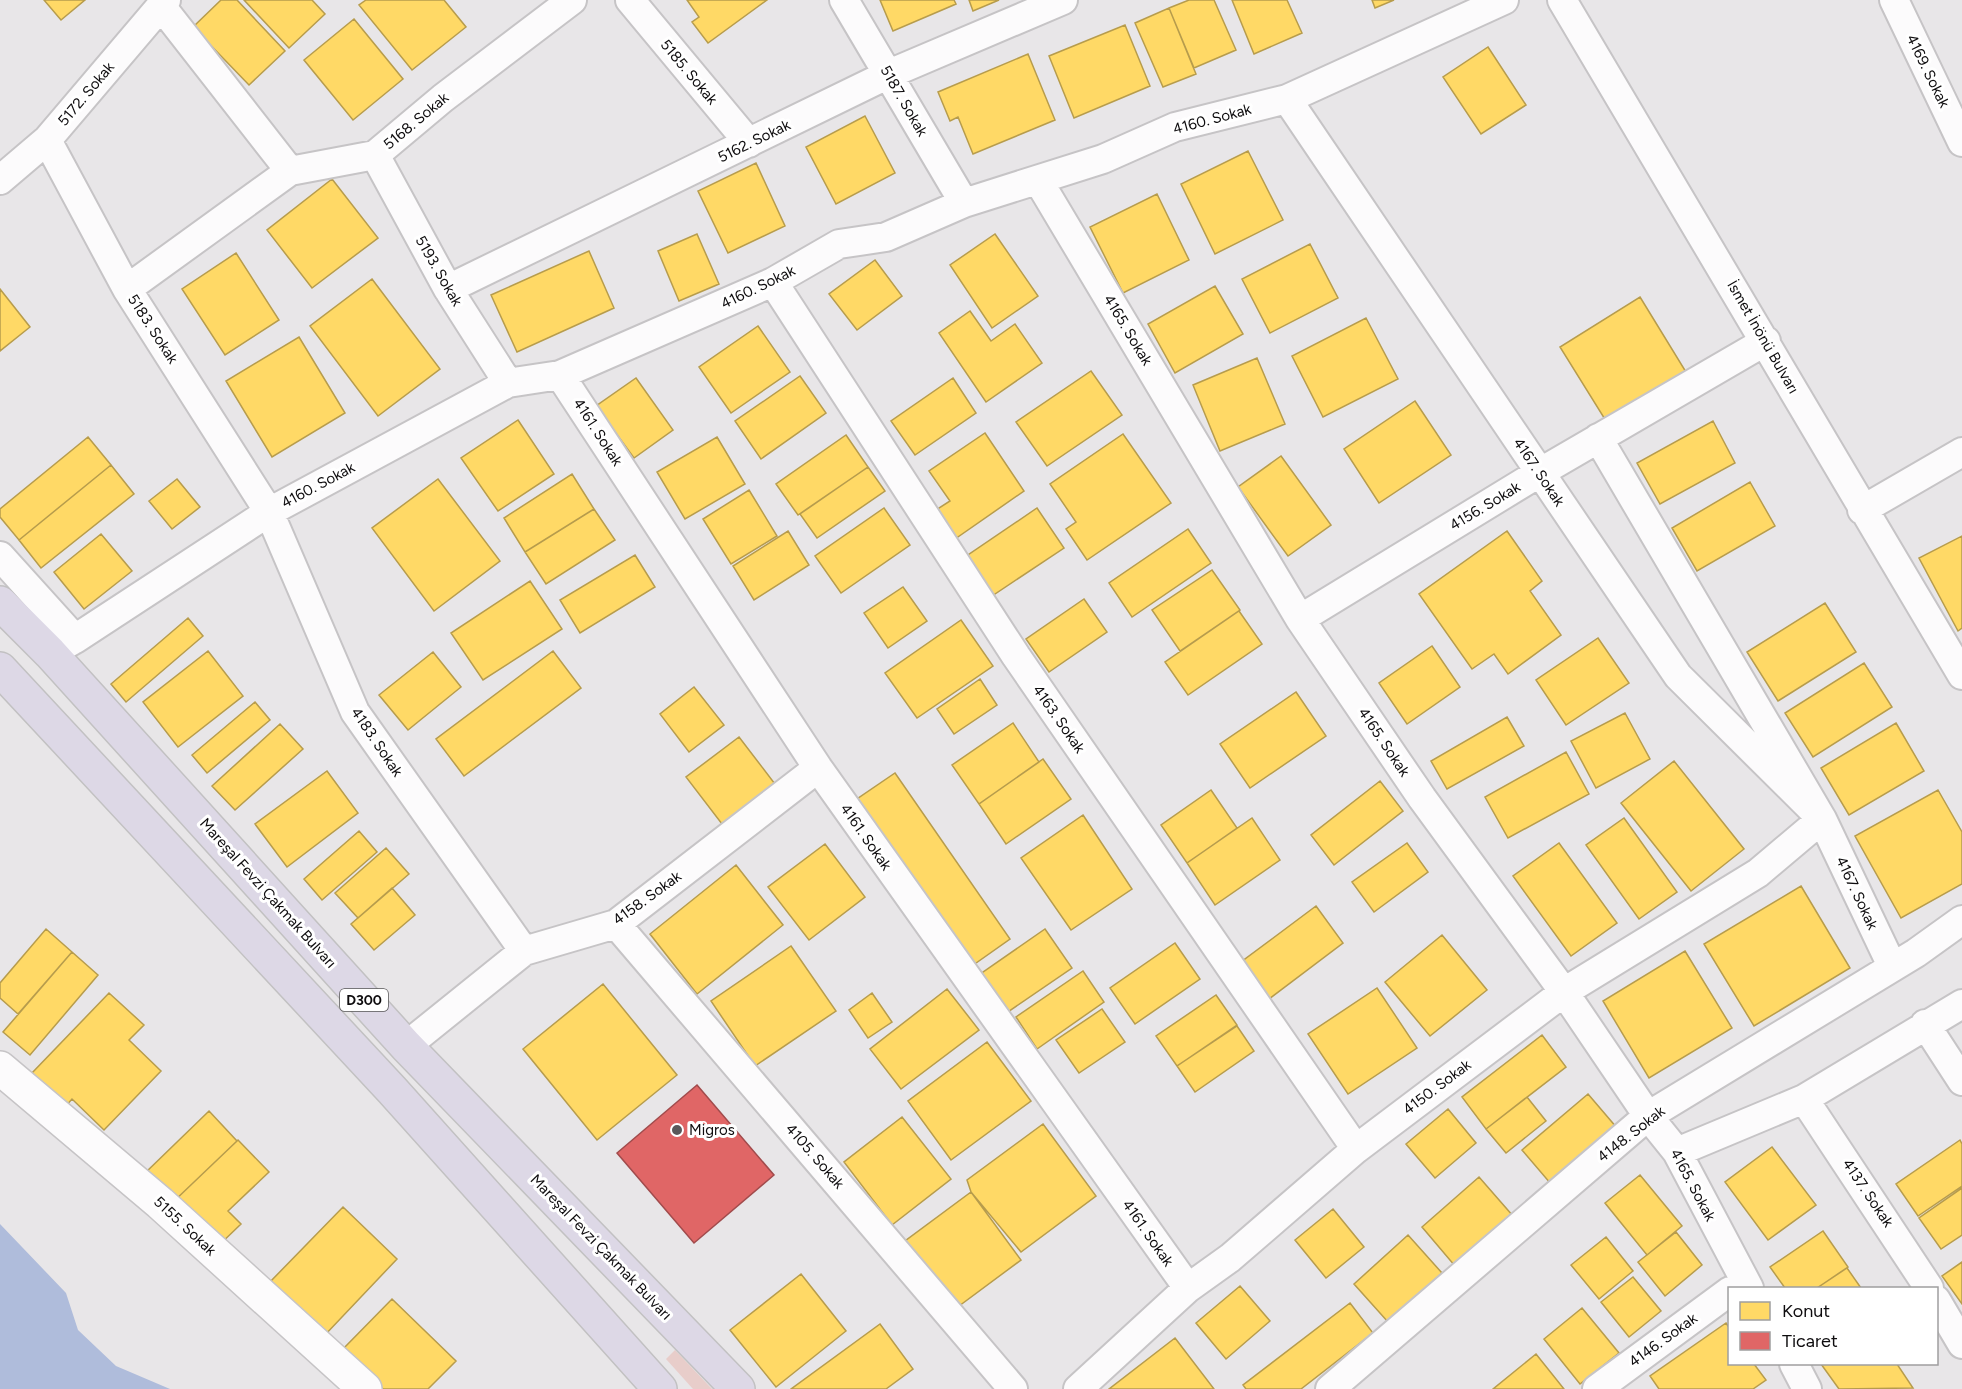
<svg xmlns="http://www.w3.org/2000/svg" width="1962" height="1389" font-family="Figtree,sans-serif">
<rect width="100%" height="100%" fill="#e8e6e8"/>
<path fill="#e8cdca" d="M675,1350L712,1389H693L666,1359Z"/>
<path fill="#afbcdb" d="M0,1224L66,1293L78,1330L116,1366L170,1389H0Z"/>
<path fill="#ffd966" stroke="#b79c4c" stroke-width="1.5" d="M44,0H85L61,20Z
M221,0H237L285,51L249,85L193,27Z
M244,0H312L325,14L289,48Z
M366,0H444L466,27L412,70L359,5Z
M687,0H767L708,43L692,22L699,17Z
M880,0H954L956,4L893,31Z
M969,0H999L973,11Z
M1189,0H1214L1236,50L1194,68L1169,8Z
M1232,0H1287L1302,33L1254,54Z
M1372,0H1394L1375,8Z
M1169,8L1196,74L1163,87L1135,23Z
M354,19L403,79L353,120L304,60Z
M1125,25L1150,86L1074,118L1049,56Z
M1488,47L1526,105L1481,134L1443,77Z
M1028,54L1055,120L973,154L958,117L950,121L938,92Z
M865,116L895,173L836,204L806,147Z
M1248,151L1283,220L1215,254L1181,184Z
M756,163L785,226L728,253L698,191Z
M332,179L378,238L312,288L267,230Z
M1157,194L1189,260L1123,293L1090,227Z
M697,234L719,284L679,301L658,251Z
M995,234L1038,296L992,328L950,265Z
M1310,244L1338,298L1270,333L1242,279Z
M589,251L614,308L517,352L491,295Z
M236,253L279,320L225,355L182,289Z
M875,260L902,296L857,330L829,294Z
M372,279L440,369L378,416L310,326Z
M1215,286L1243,334L1175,373L1148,324Z
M0,289L30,327L0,351Z
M1640,297L1686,372L1606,421L1560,347Z
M970,311L991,341L1015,324L1042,363L986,402L939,333Z
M1366,318L1398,379L1323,417L1292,356Z
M758,326L790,372L731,413L699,367Z
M299,337L345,413L272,457L226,381Z
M1257,358L1285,424L1220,451L1193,385Z
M1091,371L1122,415L1047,466L1016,422Z
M800,376L826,413L761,459L735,421Z
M636,378L673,430L634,458L596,406Z
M953,378L976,413L915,455L891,421Z
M1415,401L1451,455L1379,503L1344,449Z
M518,420L554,474L498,511L461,458Z
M1713,421L1735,463L1660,504L1637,463Z
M985,433L1024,491L955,539L936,510L950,501L929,471Z
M1123,434L1171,503L1087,560L1066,529L1076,522L1050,484Z
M846,435L868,467L798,515L776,484Z
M88,437L111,465L19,540L0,517V509Z
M717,437L745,484L685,519L657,472Z
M1281,456L1331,525L1288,556L1238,487Z
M111,465L134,494L41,568L19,540Z
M868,467L885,491L817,538L800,514Z
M572,474L594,509L525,552L504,518Z
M177,479L200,507L172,529L149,501Z
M438,479L500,561L434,611L372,528Z
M1750,482L1775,526L1697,571L1672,528Z
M749,490L777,536L731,564L703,519Z
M884,508L910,545L841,593L815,556Z
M1037,508L1064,548L992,596L965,557Z
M594,509L615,540L546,584L525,552Z
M1188,529L1211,563L1132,617L1109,583Z
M788,531L809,565L754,600L733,566Z
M1507,531L1542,581L1530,591L1561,635L1508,674L1494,654L1472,669L1419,594Z
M101,534L132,571L84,609L54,572Z
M1962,536V628L1958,631L1919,558Z
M635,555L655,587L580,633L560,600Z
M1212,570L1240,610L1180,651L1152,610Z
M530,581L562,629L483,680L451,633Z
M903,587L927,621L888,648L864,613Z
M1084,599L1107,632L1049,672L1026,639Z
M1825,603L1856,652L1778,701L1747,652Z
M1239,611L1262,644L1188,695L1165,662Z
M188,618L203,636L126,702L111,684Z
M961,620L993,666L917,718L885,673Z
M1598,638L1629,683L1566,725L1536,680Z
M1432,646L1460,687L1407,724L1379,683Z
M208,651L243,696L178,747L143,702Z
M553,651L581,688L464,776L436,739Z
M433,652L461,687L408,730L379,695Z
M1864,663L1892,707L1813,757L1785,713Z
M980,679L997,705L954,734L937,709Z
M694,687L724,725L689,752L660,714Z
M1296,692L1326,736L1250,788L1220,744Z
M255,702L270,720L207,773L192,755Z
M1625,713L1650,759L1596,788L1571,741Z
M1507,717L1524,746L1447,789L1431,761Z
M1013,723L1039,762L979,804L952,765Z
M1896,723L1924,771L1849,815L1821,768Z
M280,724L303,749L235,810L212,786Z
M739,737L775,784L722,824L686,777Z
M1566,752L1589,794L1508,838L1485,797Z
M1043,759L1071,799L1006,844L979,804Z
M1674,761L1744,849L1691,891L1621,803Z
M327,771L358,813L287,867L255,824Z
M895,773L1010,939L969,968L854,801Z
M1380,781L1403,811L1334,865L1311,835Z
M1211,790L1237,828L1187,863L1161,825Z
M1938,790L1962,832V884L1901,918L1855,836Z
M1083,815L1132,889L1071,930L1021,858Z
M1252,818L1280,860L1215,905L1187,863Z
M1624,818L1677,892L1639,919L1586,845Z
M359,831L377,852L322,900L304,879Z
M1407,843L1428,872L1374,912L1352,882Z
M1559,843L1617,923L1571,956L1513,876Z
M825,844L865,897L809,940L768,887Z
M386,848L409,874L358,918L335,893Z
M736,865L783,925L697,994L650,934Z
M1801,886L1850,968L1754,1026L1704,944Z
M392,888L415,915L374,950L351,924Z
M1316,906L1343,943L1269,999L1241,962Z
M46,929L72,952L18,1014L0,998V983Z
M1045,929L1072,968L1002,1016L976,977Z
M1442,935L1487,990L1430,1036L1385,982Z
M1175,943L1200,979L1135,1024L1110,988Z
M791,946L836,1011L755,1066L711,1001Z
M1685,951L1732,1028L1649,1078L1603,1001Z
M72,952L98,975L30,1055L3,1032Z
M1083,971L1104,1002L1037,1049L1016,1017Z
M603,984L677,1075L597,1140L523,1049Z
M1377,988L1417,1048L1348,1094L1308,1034Z
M947,989L979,1030L901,1089L870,1049Z
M109,993L144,1025L129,1040L161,1071L104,1130L72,1099L65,1107L31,1074Z
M872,993L892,1022L868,1038L849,1010Z
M1216,995L1237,1025L1177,1066L1156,1036Z
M1102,1009L1125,1042L1079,1073L1056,1040Z
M1237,1026L1254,1051L1195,1092L1177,1066Z
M1542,1035L1566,1067L1486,1129L1462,1097Z
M987,1042L1031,1101L951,1160L908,1101Z
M1588,1094L1617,1128L1551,1184L1522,1150Z
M1527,1097L1546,1121L1506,1153L1486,1129Z
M1448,1109L1476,1143L1435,1178L1406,1144Z
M209,1111L237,1141L171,1204L143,1175Z
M902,1117L951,1179L892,1225L844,1162Z
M1043,1124L1096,1196L1021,1252L971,1192L967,1180Z
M238,1140L269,1172L228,1211L241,1224L214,1250L171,1204Z
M1960,1140L1962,1144V1186L1918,1216L1896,1184Z
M1772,1147L1816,1205L1768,1240L1725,1182Z
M1640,1175L1682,1226L1647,1255L1605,1203Z
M1479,1177L1513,1216L1455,1266L1422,1227Z
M1962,1188V1235L1941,1249L1919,1218Z
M971,1192L1021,1260L955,1309L905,1241Z
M343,1207L397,1259L324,1336L269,1283Z
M1333,1209L1364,1247L1326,1278L1295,1240Z
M1823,1231L1848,1267L1817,1288H1785L1770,1267Z
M1676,1232L1702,1265L1665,1296L1638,1262Z
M1408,1235L1442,1273L1388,1322L1354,1284Z
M1606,1237L1633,1271L1599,1299L1571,1265Z
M1962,1262V1304L1942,1276Z
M1847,1268L1861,1288H1817Z
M801,1274L846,1331L776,1387L730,1330Z
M1633,1277L1661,1311L1629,1337L1601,1302Z
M1240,1286L1270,1321L1226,1359L1196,1323Z
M392,1299L456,1361L428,1389H383L343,1349Z
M1350,1303L1373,1333L1301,1389H1246L1243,1385Z
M1582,1308L1619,1353L1580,1384L1544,1339Z
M1726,1323L1730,1329V1364H1754L1766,1380L1753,1389H1659L1650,1376Z
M880,1324L913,1369L886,1389H791Z
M1175,1338L1214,1389H1109Z
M1536,1354L1564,1389H1493Z
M1821,1364H1897L1913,1388L1839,1389Z"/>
<path fill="#e06666" stroke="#a14b4c" stroke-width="1.5" d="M697,1085L774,1175L694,1243L617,1153Z"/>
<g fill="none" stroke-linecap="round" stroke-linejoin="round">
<g stroke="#c6c4c6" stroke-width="32">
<path id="street" d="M630,0L749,143
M844,0L964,203
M1562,0L1962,675
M1894,0L1962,142
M161,6L290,171
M1287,99L1678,676L1822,819L1892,966
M47,140L127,289L269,512L355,712L524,951
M375,155L448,289L508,383
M0,180L47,140L166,0
M1038,180L1300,619L1422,798L1564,992L1648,1116L1677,1152L1749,1288
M773,282L1016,656L1356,1149
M127,289L290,171L375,155L443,98L572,0
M448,289L889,74L1063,0
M560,375L818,768L1188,1288
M1862,510L1962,452
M0,556L75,639
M1300,619L1539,473L1766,341
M50,653L75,639L269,512L508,383L560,375L773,282L839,244L886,237L964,203L1103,159L1175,127L1287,99L1504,0
M616,924L1013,1389
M1925,1024L1962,1081
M406,1046L524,951L616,924L818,768
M1804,1099L1929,1288
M1677,1152L1804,1099L1962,1004
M1936,1300L1962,1344
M1794,1364L1807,1389
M1078,1389L1188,1288L1230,1258L1356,1149L1564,992L1758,873L1822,819L1598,438
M1330,1389L1648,1116L1916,953L1962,920
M1597,1389L1730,1291"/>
</g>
<g stroke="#c6c4c6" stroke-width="36">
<path id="secondary" d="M0,1068L160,1203L365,1389"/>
</g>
<g stroke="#c2c1c2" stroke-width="36">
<path id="highway" d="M0,603L50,653L406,1046L738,1389
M0,669L392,1090L660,1389"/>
</g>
<use href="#street" stroke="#fcfbfc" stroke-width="28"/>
<use href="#secondary" stroke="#fcfbfc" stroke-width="33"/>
<use href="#highway" stroke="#ddd8e6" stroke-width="33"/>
</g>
<circle fill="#5a585a" stroke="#fff" stroke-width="2" cx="677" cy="1130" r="6"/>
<g text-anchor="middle" stroke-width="6" stroke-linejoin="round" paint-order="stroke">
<rect fill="#fff" stroke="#565556" stroke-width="1.5" x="340" y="989" width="48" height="22" rx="4.5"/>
<g font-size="14" font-weight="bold" fill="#0e0c0e">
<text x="364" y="1005">D300</text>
</g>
<g font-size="15" fill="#0e0c0e" stroke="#fff">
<text transform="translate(1928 71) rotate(64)" y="5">4169. Sokak</text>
<text transform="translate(689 72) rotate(50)" y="5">5185. Sokak</text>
<text transform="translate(86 94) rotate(-50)" y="5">5172. Sokak</text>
<text transform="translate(904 101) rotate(60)" y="5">5187. Sokak</text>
<text transform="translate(1212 119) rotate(-15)" y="5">4160. Sokak</text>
<text transform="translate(416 121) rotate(-40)" y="5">5168. Sokak</text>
<text transform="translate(754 141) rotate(-26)" y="5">5162. Sokak</text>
<text transform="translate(439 271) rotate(60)" y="5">5193. Sokak</text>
<text transform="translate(758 287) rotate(-26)" y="5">4160. Sokak</text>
<text transform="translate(153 329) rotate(57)" y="5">5183. Sokak</text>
<text transform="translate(1128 330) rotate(59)" y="5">4165. Sokak</text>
<text transform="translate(1763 337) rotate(60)" y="5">İsmet İnönü Bulvarı</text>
<text transform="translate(598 432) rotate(57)" y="5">4161. Sokak</text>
<text transform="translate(1539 472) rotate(56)" y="5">4167. Sokak</text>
<text transform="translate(318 485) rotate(-28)" y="5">4160. Sokak</text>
<text transform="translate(1485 506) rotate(-31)" y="5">4156. Sokak</text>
<text transform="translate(1059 719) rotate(55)" y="5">4163. Sokak</text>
<text transform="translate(377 742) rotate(56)" y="5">4183. Sokak</text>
<text transform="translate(1384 742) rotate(56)" y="5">4165. Sokak</text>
<text transform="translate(866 837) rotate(55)" y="5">4161. Sokak</text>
<text transform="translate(268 893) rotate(48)" y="5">Mareşal Fevzi Çakmak Bulvarı</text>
<text transform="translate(1857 893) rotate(65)" y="5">4167. Sokak</text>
<text transform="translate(647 898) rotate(-36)" y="5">4158. Sokak</text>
<text transform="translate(1437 1087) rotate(-37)" y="5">4150. Sokak</text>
<text transform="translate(1631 1134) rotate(-38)" y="5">4148. Sokak</text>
<text transform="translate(815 1156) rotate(49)" y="5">4105. Sokak</text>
<text transform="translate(1693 1185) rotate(62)" y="5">4165. Sokak</text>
<text transform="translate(1868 1193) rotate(56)" y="5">4137. Sokak</text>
<text transform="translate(185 1226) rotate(43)" y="5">5155. Sokak</text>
<text transform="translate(1148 1233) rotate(55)" y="5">4161. Sokak</text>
<text transform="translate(601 1247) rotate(46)" y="5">Mareşal Fevzi Çakmak Bulvarı</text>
<text transform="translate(1663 1340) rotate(-36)" y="5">4146. Sokak</text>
</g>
<g font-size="15" fill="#0e0c0e" stroke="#fff" text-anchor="start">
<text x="689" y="1135">Migros</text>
</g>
</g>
<rect x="1728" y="1287" width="210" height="78" fill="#ffffff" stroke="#9f9e9f" stroke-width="1.5"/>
<rect x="1740" y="1302" width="30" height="18" fill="#ffd966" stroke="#9f9e9f" stroke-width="1.5"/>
<text x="1782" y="1317" font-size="18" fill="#0e0c0e">Konut</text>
<rect x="1740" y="1332" width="30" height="18" fill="#e06666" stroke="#9f9e9f" stroke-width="1.5"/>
<text x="1782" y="1347" font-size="18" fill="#0e0c0e">Ticaret</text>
</svg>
